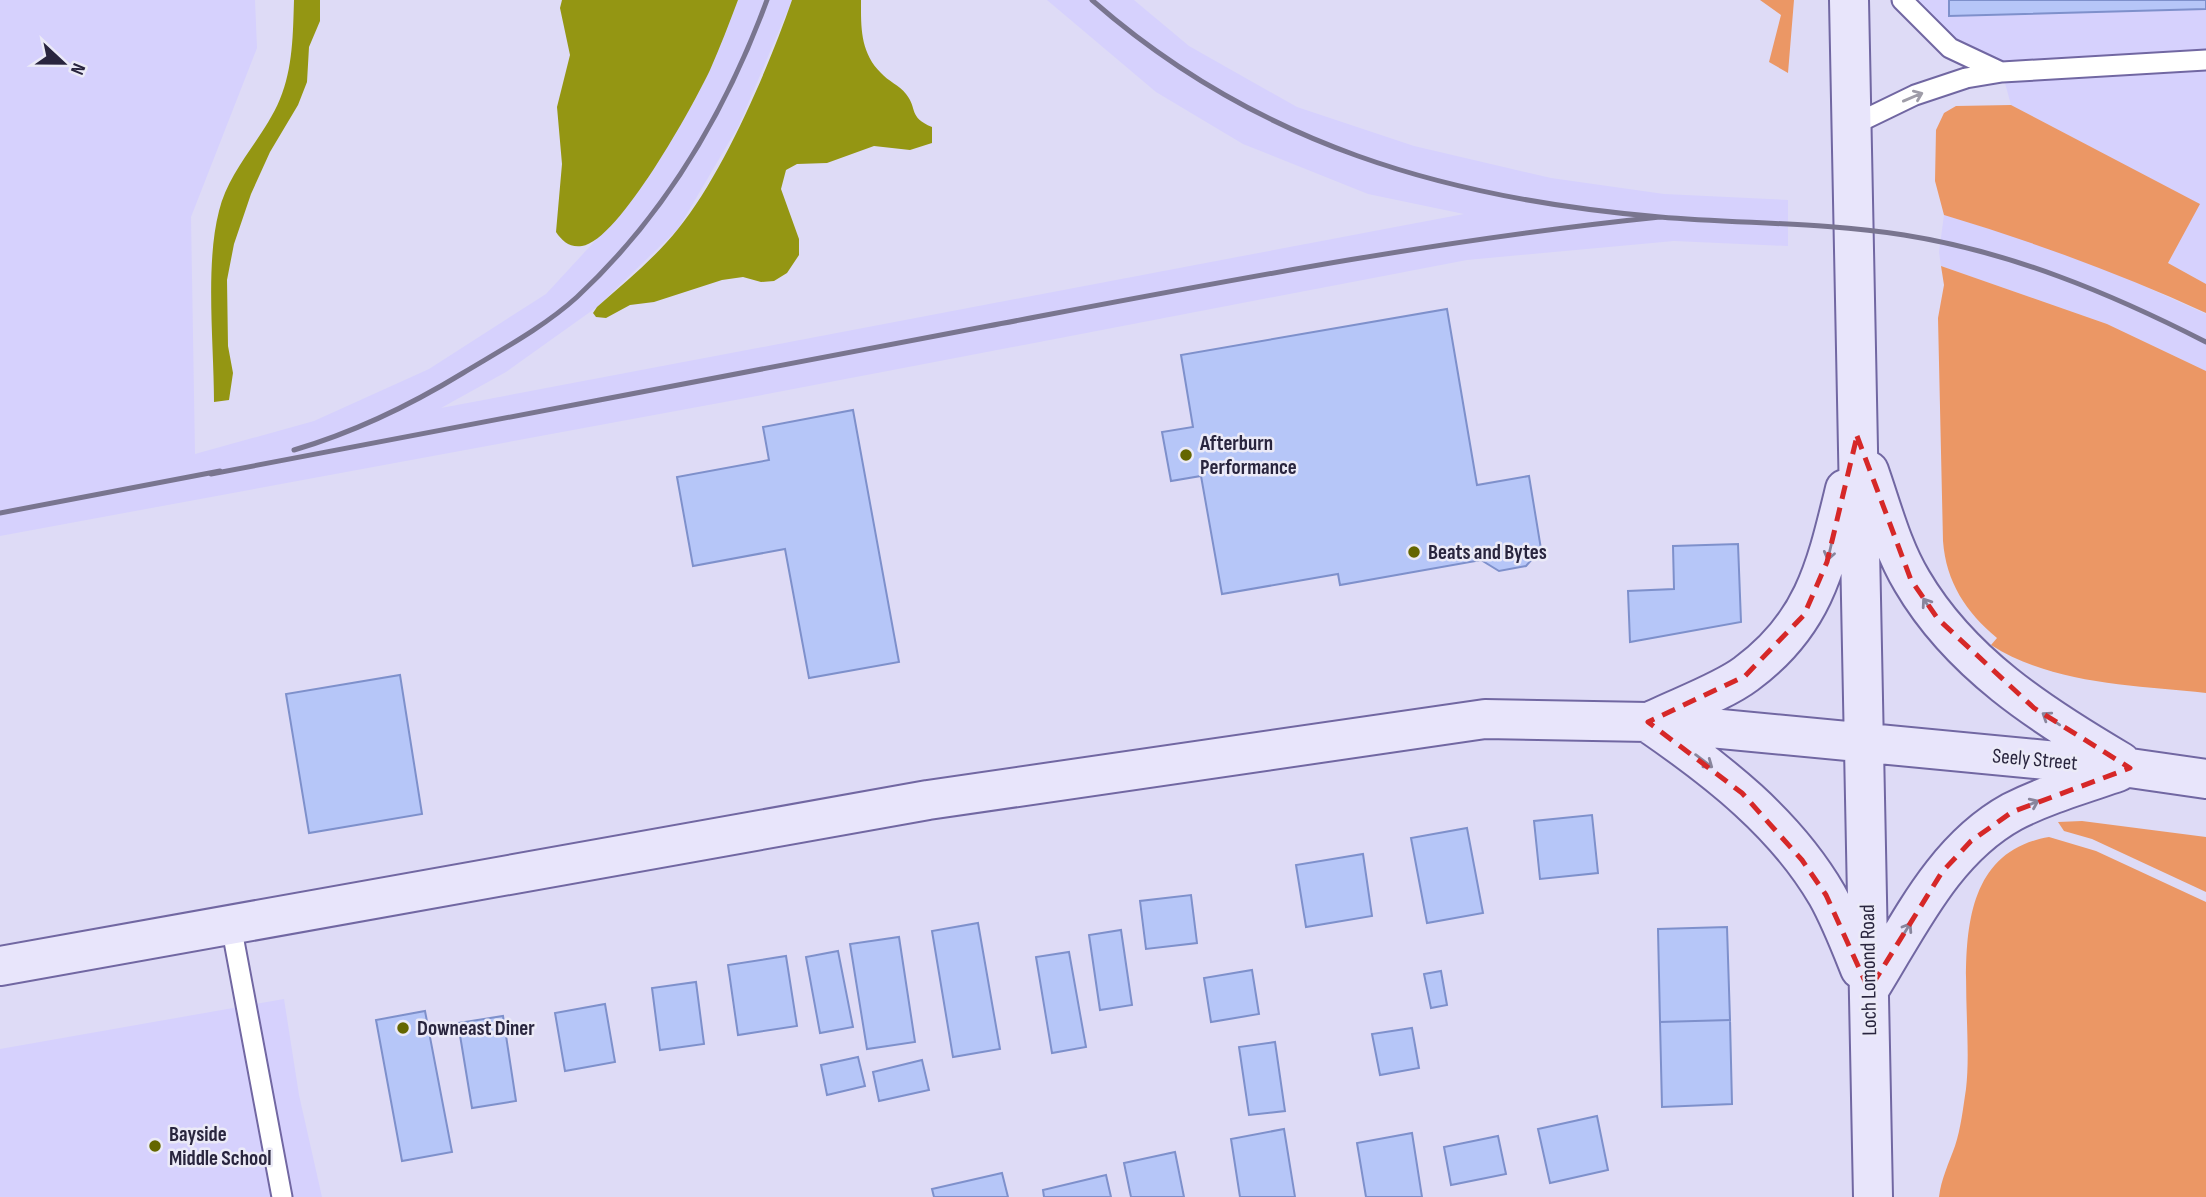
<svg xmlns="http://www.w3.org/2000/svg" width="2206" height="1197" font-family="'Sofia Sans Condensed',sans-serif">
<rect width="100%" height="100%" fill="#dedbf6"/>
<path fill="#d6d1fd" d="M0,0H255L257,48L191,217L195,454L314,421L429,369L546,294L630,203L694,102L738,0H792L739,125L678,229L597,307L506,372L441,408L1464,214L1368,194L1243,144L1156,92L1047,0H1134L1189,46L1297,107L1414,146L1551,178L1664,194L1788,200V246L1674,241L1467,260L757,396L0,536Z
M1902,0H2206V284L2168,263L2199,204L2011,105L2002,72L1969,59Z
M1944,215L2033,242L2126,278L2206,314V371L2107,324L1941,266L1939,252Z
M284,999L299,1095L322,1197H0V1049Z"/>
<path fill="#eb9765" d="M1760,0H1794L1788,73L1769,62L1781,15Z
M2011,105L2200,204L2168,263L2206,284V313C2121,274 2034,242 1944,215L1935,181L1936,130L1944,113L1956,106Z
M1941,266L2107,324L2206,371V693C2134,685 2054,685 1991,645L1997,638C1966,612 1946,582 1943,541L1938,318L1944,285Z
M2082,821L2206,837V892L2092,839L2064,831L2058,822Z
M2049,837L2096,851L2206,902V1197H1939C1941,1179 1949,1163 1955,1146C1961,1128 1963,1108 1966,1089C1976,1007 1933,857 2049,837Z"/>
<path fill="#949613" d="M294,0H320V21L309,47L307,82L298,105L270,152L251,194L234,244L227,280L228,346L233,373L229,400L214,402C214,344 205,265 219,211C229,169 264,138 280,99C293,68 293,33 294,0Z
M562,0H738C729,24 720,47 710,70C694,104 619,241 582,246C570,248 562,241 556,232L562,164L557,107L570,55L560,8Z
M792,0H861C861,27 860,52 881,73C888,81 899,85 906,94C918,109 908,117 932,127V143L910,150L874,146L827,163L797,164L786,170L781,189L799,239V255L787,273L774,281L761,282L743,277L722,280L654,302L630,305L606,318L596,317L593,313L597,307C625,282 655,258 678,229C724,172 768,69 792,0Z"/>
<path fill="#b6c6f8" stroke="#7e90cb" stroke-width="2" d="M1949,0H2206V9L1949,16Z
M1447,309L1477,485L1529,476L1541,549L1526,566L1499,571L1481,560L1340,585L1338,574L1222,594L1201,476L1171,481L1162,432L1193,427L1181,355Z
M853,410L899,662L809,678L785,549L693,566L677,477L769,460L763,427Z
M1738,544L1741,622L1630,642L1628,591L1674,589L1673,546Z
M400,675L422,814L309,833L286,694Z
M1592,815L1598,873L1540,879L1534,821Z
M1467,828L1483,913L1427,923L1411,838Z
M1363,854L1372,916L1306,927L1296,865Z
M1191,895L1197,943L1146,949L1140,901Z
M978,923L1000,1049L953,1057L932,931Z
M1727,927L1730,1020L1660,1022L1658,929Z
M1121,930L1132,1005L1100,1010L1089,935Z
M899,937L915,1042L867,1049L850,944Z
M838,951L853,1027L820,1033L806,957Z
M1069,952L1086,1047L1052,1053L1036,957Z
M786,956L797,1026L738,1035L728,965Z
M1252,970L1259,1014L1211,1022L1204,978Z
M1441,971L1447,1005L1431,1008L1424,974Z
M696,982L704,1044L660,1050L652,988Z
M605,1004L615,1062L565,1071L555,1013Z
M425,1011L452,1152L402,1161L376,1020Z
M503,1016L516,1101L472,1108L458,1023Z
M1730,1020L1732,1104L1662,1107L1660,1022Z
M1412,1028L1419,1068L1380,1075L1372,1034Z
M1275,1042L1285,1111L1249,1115L1239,1047Z
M858,1057L865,1086L827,1095L821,1065Z
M922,1060L929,1090L879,1101L873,1072Z
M1597,1116L1608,1170L1550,1183L1538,1129Z
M1284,1129L1295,1197H1240L1231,1139Z
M1412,1133L1422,1197H1366L1357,1143Z
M1498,1136L1506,1174L1451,1185L1444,1147Z
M1175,1152L1184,1197H1131L1124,1163Z
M1002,1173L1008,1197H934L932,1189Z
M1106,1175L1111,1197H1044L1043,1190Z"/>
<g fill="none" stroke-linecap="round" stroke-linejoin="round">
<g stroke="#7167a2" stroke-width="23">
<path id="service" d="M1902,0L1950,48L2001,72
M1851,126L1915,95L1966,78L2002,72L2206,60
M231,925L282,1197"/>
</g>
<g stroke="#7167a2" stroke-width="42">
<path id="secondary" d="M1849,0L1873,1197
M1869,471C1882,508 1892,548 1912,581C1960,663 2041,715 2121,762
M1649,722C1677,708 1722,692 1746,674C1814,624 1826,567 1845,489
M1650,724C1718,771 1785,823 1827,895C1840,918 1850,944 1860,969
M0,966L928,800L1485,719L1648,722L2130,768L2206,779
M1869,990C1909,926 1943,850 2012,812C2045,795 2083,784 2118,772"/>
</g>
<use href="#service" stroke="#fff" stroke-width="19"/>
<use href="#secondary" stroke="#e8e5fb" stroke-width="38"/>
<path stroke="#79758f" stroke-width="5" d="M1092,0C1256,144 1446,199 1660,217C1742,224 1823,222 1904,235C2011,252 2110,293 2206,342
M294,450C355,432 409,406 463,373C501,350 544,327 577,297C664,216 726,111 767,0
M211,474C470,425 729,375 988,326C1211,284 1434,240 1660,217
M0,513L220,471"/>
</g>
<defs><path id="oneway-shaft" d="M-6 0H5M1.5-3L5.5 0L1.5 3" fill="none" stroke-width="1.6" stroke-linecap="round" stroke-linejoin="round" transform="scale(1.75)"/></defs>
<use stroke="#9f9da8" href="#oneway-shaft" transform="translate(1913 97) rotate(-23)"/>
<g stroke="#88859c">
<use href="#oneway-shaft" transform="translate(1830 550) rotate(103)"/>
<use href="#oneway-shaft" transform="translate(1929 607) rotate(-124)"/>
<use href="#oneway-shaft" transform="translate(2051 719) rotate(-146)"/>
<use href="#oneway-shaft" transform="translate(1704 761) rotate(37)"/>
<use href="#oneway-shaft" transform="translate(2029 805) rotate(-24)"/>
<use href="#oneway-shaft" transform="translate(1905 932) rotate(-58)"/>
</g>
<path fill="none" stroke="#d62828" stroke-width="5" stroke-dasharray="14 9" stroke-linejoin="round" d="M1857,436L1911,580L1938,619L2034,708L2130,768L2012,812L1971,841L1942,872L1869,990L1826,895L1802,860L1742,793L1648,722L1745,676L1804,615L1827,562Z"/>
<g fill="#646600" stroke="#ebeaf7" stroke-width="2.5">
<circle cx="1186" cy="455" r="7"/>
<circle cx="1414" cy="552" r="7"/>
<circle cx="403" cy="1028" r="7"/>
<circle cx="155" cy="1146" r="7"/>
</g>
<g text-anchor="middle" stroke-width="5" stroke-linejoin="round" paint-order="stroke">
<g font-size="21" font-weight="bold" fill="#29253e" stroke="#ebeaf7" text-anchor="start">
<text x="1200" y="450">Afterburn<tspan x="1200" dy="24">Performance</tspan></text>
<text x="1428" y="559">Beats and Bytes</text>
<text x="417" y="1035">Downeast Diner</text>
<text x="169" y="1141">Bayside<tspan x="169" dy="24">Middle School</tspan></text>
</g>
<g font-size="21" fill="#29253e" stroke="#ebeaf7">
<text transform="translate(2035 759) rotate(5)" y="7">Seely Street</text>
<text transform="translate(1868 970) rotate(-91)" y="7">Loch Lomond Road</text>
</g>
</g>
<g transform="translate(63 63) rotate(112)" stroke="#ebeaf7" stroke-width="5" paint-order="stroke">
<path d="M0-5L12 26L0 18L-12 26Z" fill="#29253e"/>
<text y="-10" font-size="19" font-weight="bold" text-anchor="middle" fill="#29253e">N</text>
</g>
</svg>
